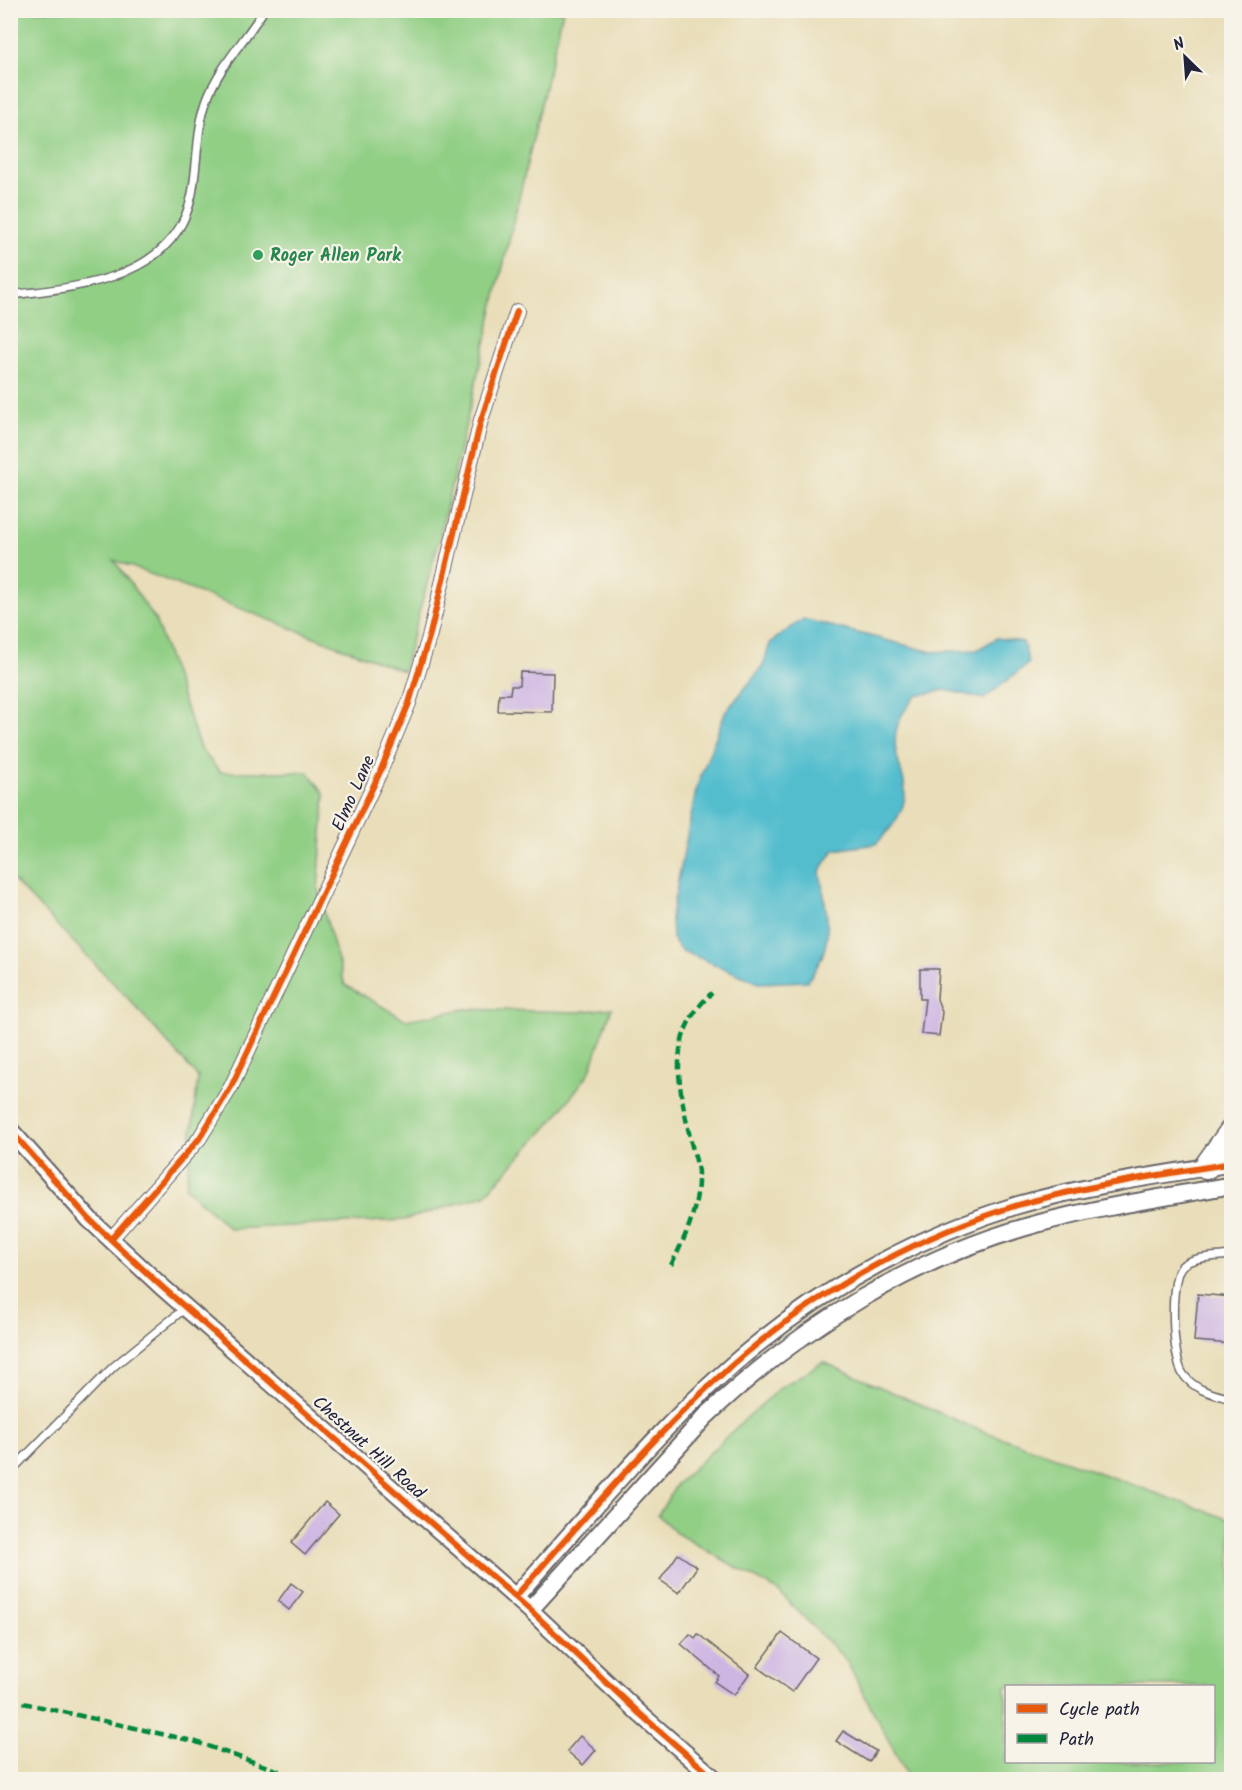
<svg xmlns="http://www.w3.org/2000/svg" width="1242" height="1790" font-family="Kalam,sans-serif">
<rect width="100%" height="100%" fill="#f7f3e8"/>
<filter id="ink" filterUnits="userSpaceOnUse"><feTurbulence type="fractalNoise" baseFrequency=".0167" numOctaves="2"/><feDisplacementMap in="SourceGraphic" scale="12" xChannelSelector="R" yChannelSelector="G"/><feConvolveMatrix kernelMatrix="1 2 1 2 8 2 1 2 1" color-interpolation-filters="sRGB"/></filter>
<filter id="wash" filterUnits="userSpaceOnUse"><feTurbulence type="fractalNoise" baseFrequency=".008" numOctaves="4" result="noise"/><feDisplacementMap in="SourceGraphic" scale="24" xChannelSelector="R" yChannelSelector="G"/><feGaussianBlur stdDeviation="1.35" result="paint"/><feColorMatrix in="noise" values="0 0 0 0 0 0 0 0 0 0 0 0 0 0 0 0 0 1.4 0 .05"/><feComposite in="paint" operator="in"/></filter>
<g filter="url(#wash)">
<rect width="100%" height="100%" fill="#e9deb9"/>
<path fill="#91cf85" stroke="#5a7860" stroke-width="1.5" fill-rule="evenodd" d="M11,11H563L437,547L403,671L114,560L155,619L200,748L220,772H308L325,794L318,890L345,985L406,1020L465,1009L579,1012L612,1008L589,1073L556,1117L485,1195L404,1220L230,1229L186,1188L198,1077L126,996L11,878Z
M823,1362L972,1427L1231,1520V1779H909L846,1660L778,1591L676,1533L658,1515L677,1484L741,1423L781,1387ZM1006,1686H1214V1762H1006Z"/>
<path fill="#52bdce" stroke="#3a7084" stroke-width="1.5" d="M803,619L932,652L977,650L997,638L1023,642L1029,663L984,699L945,690L916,696C911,703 903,711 900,719C879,769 937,785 876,844L834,850L820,871C826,915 838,943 807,981L759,983L680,950L672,938L671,916L697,786L725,713L763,666L770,643Z"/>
<g id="blocks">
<path fill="#ceb6e3" d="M520,672L553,673L552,712L498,711L499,694H510L511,686H519Z
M920,969H939L937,999L942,1012L939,1036L921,1034L925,999H920Z
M1198,1294L1232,1297V1344L1194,1341Z
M325,1502L339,1514L305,1555L291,1543Z
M678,1554L697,1567L679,1593L660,1580Z
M291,1583L303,1592L289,1610L278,1601Z
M782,1633L816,1658L792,1692L757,1667Z
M690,1634L695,1638L698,1634L749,1674L734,1695L715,1682L719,1676L681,1644Z
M843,1731L876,1751L869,1762L836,1741Z
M580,1736L596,1750L583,1765L567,1751Z"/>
</g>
</g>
<g filter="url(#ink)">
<use href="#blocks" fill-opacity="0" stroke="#686467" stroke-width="1.5"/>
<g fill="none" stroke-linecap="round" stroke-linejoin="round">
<g stroke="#686467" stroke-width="10">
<path id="service" d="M165,10H213
M10,295C80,287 176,279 192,194C198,163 196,129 207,99C219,67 246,39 264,10
M1232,1255C1218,1257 1192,1256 1182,1266C1169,1279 1172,1358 1183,1374C1195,1391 1213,1394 1232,1399
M10,1472L113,1367L184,1309"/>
</g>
<g stroke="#686467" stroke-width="16">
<path id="minor" d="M111,1239L199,1139L231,1087L380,772L409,703L430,634L481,420L517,311"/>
</g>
<g stroke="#686467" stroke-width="20">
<path id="tertiary" d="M10,1130L90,1220L161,1286L530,1610L640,1714L716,1780
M515,1597C592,1511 666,1418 756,1345C832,1283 924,1234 1018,1205C1088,1185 1160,1175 1232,1163
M530,1610L705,1417C800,1327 913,1257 1040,1223C1103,1206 1167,1197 1232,1185"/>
</g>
<g stroke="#686467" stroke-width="27">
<path id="motorway" d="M1206,1167L1232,1131"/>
</g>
<use href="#service" stroke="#fff" stroke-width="7"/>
<use href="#minor" stroke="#fff" stroke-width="14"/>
<use href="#tertiary" stroke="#fff" stroke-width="16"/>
<use href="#motorway" stroke="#fff" stroke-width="24"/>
<path stroke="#00873e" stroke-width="4.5" stroke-dasharray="9 4.5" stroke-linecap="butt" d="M671,1265C686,1236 699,1208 698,1174C698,1163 693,1152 691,1142C679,1086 664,1036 712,993
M10,1700L193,1741L305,1780"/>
<g stroke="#f7f3e8" stroke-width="10">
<path id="cycleway" d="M10,1130L90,1220L161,1286L530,1610L640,1714L716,1780
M111,1239L199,1139L231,1087L380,772L409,703L430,634L481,420L517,311
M515,1597C592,1511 666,1418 756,1345C832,1283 924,1234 1018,1205C1088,1185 1160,1175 1232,1163"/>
</g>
<use href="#cycleway" stroke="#e8590c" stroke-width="6"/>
</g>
</g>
<circle fill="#2e9e5b" stroke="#f7f3e8" stroke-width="2" cx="258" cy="255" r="6"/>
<g text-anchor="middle" stroke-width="4.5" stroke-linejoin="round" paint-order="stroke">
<g font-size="18" font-weight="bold" fill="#27864d" stroke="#f7f3e8" text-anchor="start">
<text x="270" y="261">Roger Allen Park</text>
</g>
<g font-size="18" fill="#22223b" stroke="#f7f3e8">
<text transform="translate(353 793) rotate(-66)" y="6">Elmo Lane</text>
<text transform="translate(369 1447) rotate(42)" y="6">Chestnut Hill Road</text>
</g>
</g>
<rect width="1242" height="1790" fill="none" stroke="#f7f3e8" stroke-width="36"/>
<rect x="1005" y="1685" width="210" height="78" fill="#f7f3e8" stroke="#a29fa3" stroke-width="1.5"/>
<rect x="1017" y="1704" width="30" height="9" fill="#e8590c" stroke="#a29fa3" stroke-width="1.5"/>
<text x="1059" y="1715" font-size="18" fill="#22223b">Cycle path</text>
<rect x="1017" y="1734" width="30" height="9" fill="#00873e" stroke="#a29fa3" stroke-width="1.5"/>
<text x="1059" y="1745" font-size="18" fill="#22223b">Path</text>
<g transform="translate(1185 57) rotate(335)" stroke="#f7f3e8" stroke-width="4.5" paint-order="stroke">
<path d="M0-4.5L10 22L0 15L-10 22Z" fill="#22223b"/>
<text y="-9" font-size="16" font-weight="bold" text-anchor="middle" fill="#22223b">N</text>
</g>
</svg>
